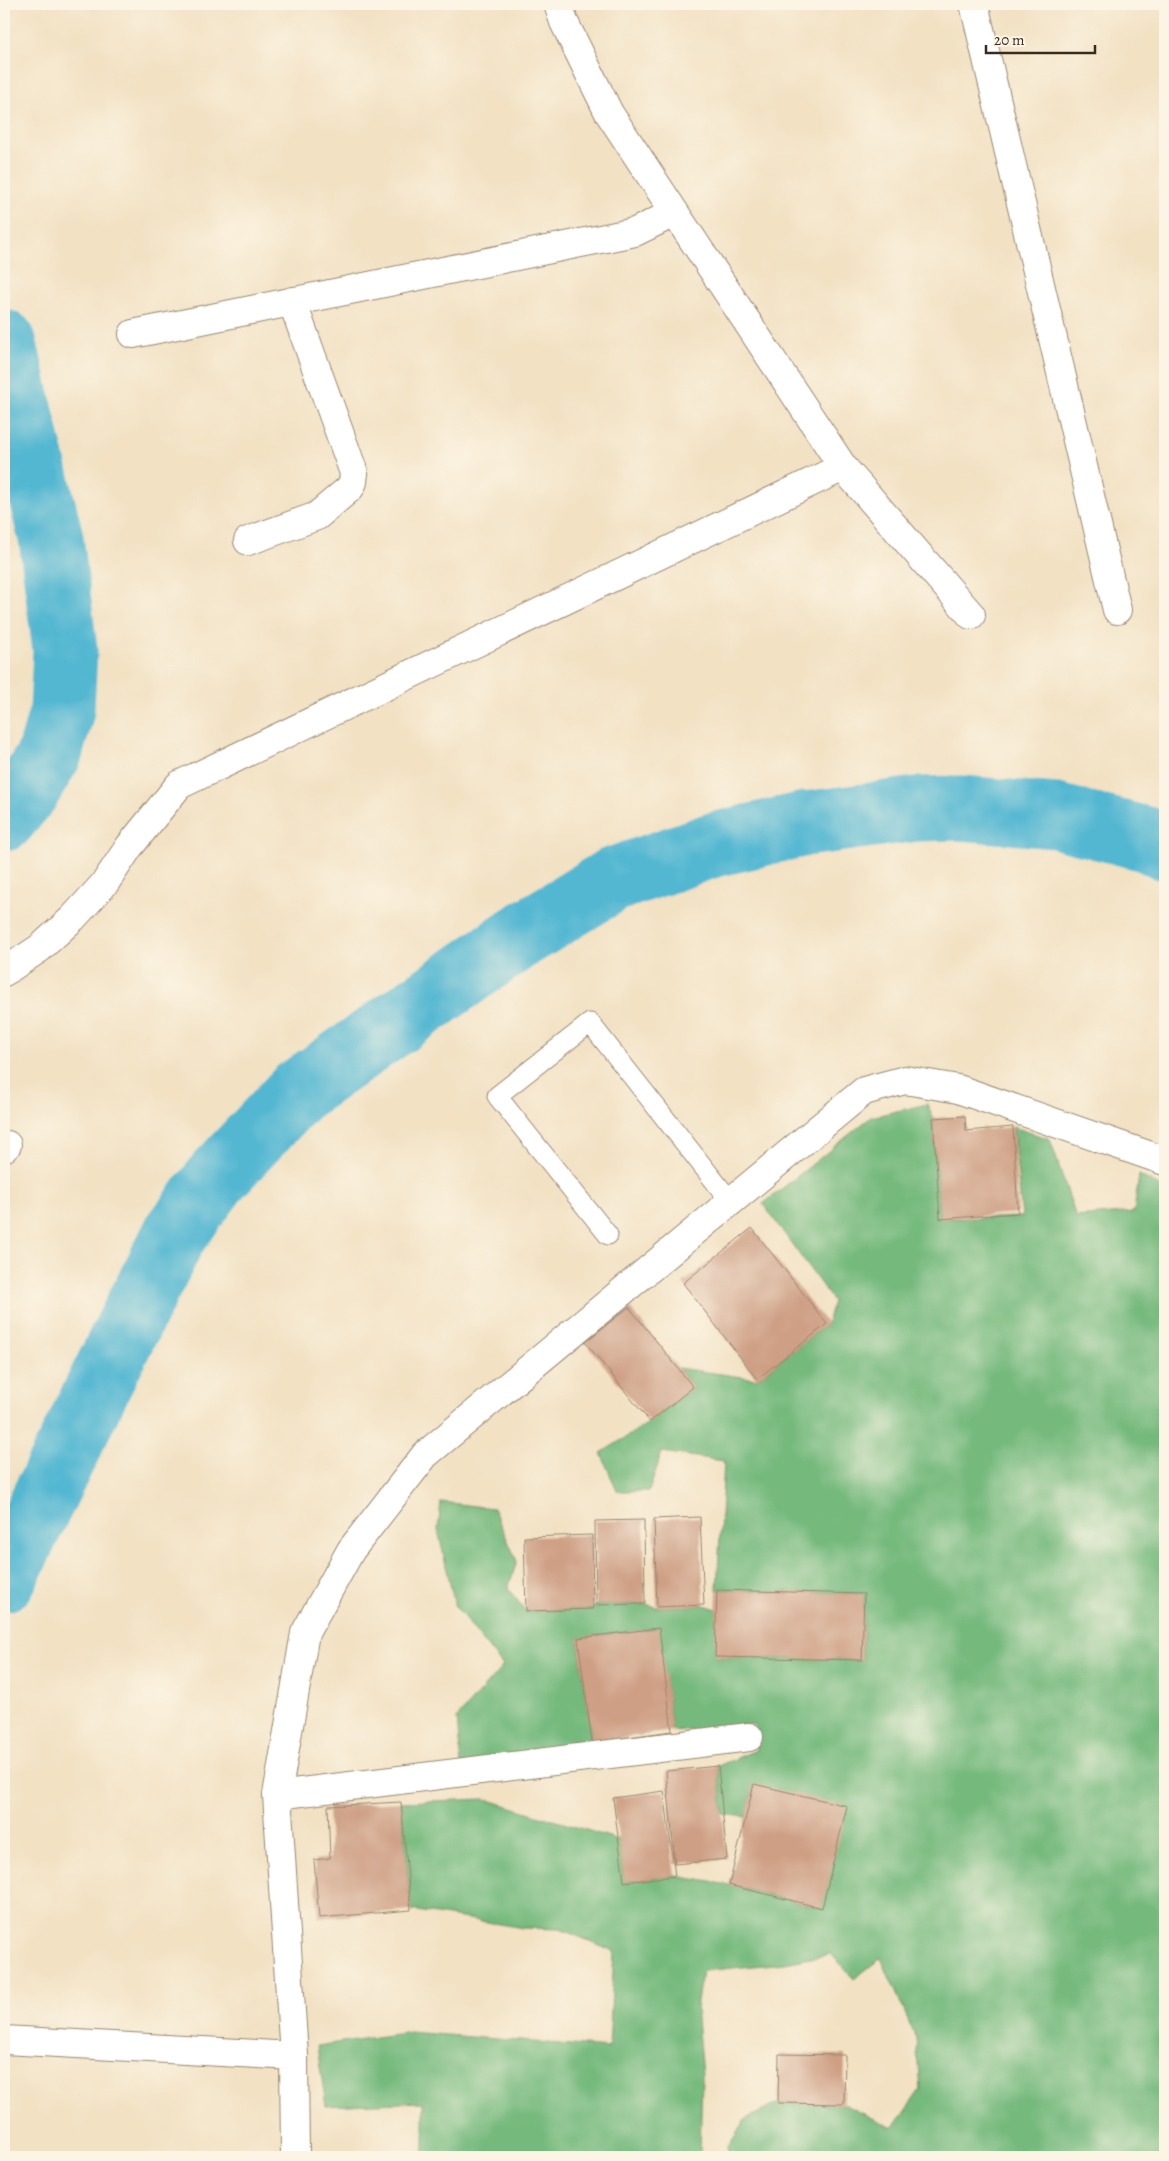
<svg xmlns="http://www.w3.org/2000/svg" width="1169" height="2161" font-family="Alegreya,serif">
<rect width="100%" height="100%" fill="#fcf5e5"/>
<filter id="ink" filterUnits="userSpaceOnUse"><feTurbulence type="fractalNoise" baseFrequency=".02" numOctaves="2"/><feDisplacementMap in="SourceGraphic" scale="10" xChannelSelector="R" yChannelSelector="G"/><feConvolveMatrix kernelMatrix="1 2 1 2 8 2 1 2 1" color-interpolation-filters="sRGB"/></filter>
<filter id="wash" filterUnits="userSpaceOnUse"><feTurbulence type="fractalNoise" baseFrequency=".0096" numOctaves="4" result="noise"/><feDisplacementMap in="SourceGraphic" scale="20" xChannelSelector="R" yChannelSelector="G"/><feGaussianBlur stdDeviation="1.12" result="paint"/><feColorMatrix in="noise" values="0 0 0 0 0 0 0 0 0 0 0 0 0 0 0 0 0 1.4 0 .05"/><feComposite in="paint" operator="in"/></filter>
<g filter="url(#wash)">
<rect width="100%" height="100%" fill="#f2e1c3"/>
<path fill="#75b97d" stroke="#58724e" d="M927,1104L933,1118L940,1219L1022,1217L1013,1127L1050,1139L1076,1217L1134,1212L1139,1175L1165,1189V2157H728V2147L745,2120L778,2103L844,2104L893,2128L920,2090L916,2038L881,1958L854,1979L831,1954L785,1963L702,1971L696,2007L702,2075L700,2157H424V2102L326,2106L317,2046L409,2032L609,2048L614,1951L560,1929L524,1928L411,1910L401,1802L485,1799L619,1840L624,1882L675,1876L729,1885L821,1908L754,1784L746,1817L723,1814L718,1766L756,1750L754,1724L672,1731L658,1628L578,1638L592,1742L461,1764L457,1718L503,1666L455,1606L438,1530L441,1502L493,1508L517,1561L508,1589L526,1611L593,1609L596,1605L645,1604L657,1607L704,1605L717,1609L716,1657L862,1660L864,1594L717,1590L724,1461L662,1452L649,1491H617L601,1453L650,1422L693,1387L678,1368L757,1379L827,1324L833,1301L763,1204L871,1117Z"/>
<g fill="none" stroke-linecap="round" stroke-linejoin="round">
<path stroke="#53b7d2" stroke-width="65" d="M4,342L51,538L65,650L62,710L50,753L28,790L4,819
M4,1579L123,1336L175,1234L219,1175L297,1092L519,937L612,880L713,845L805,824L917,809L961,808L1056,816L1146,839L1165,848"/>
</g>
<g id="blocks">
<path fill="#ce9f84" d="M965,1116L966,1131L1013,1127L1018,1213L940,1219L933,1118Z
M752,1228L827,1324L757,1379L683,1283Z
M629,1307L693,1387L650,1422L585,1342Z
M700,1517L704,1605L657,1607L654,1519Z
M644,1520L645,1604L596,1605L595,1521Z
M592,1535L593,1609L526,1611L524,1537Z
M717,1590L864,1594L862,1660L715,1657Z
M659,1628L672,1731L592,1742L578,1638Z
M718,1766L727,1859L675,1864L666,1771Z
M754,1784L847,1806L822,1908L729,1885Z
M664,1791L675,1876L624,1882L613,1798Z
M401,1802L411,1910L319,1918L314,1860L330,1858L328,1806Z
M779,2054L845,2055L844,2104L778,2103Z"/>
</g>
</g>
<g filter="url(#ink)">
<use href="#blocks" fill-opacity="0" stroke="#968670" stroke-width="1"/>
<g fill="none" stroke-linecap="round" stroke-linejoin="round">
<g stroke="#968670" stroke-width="21">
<path id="lane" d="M608,1235L497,1096L590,1023L731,1202"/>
</g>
<g stroke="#968670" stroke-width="30">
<path id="street" d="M558,4L564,22L609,113L843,467L971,615
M974,4L1117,610
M133,334L635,232L674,213
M248,541L317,516L350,488L353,482L354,473L292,301
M4,972L40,948L73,918L105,883L129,847L179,785L843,467
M4,1148L7,1145
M277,1795L749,1737
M4,2040L294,2056
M295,2157L294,2056L277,1795L305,1633L351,1550L425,1455L864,1091L905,1080L958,1089L1165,1161"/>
</g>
<use href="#lane" stroke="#fff" stroke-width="19"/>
<use href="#street" stroke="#fff" stroke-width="28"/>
</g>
</g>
<rect width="1169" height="2161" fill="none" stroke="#fcf5e5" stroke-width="20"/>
<path d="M986 45v8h109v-8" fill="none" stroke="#3b2a1e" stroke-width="2.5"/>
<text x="994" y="45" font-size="15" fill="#3b2a1e" stroke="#fcf5e5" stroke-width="4" paint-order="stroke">20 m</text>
</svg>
